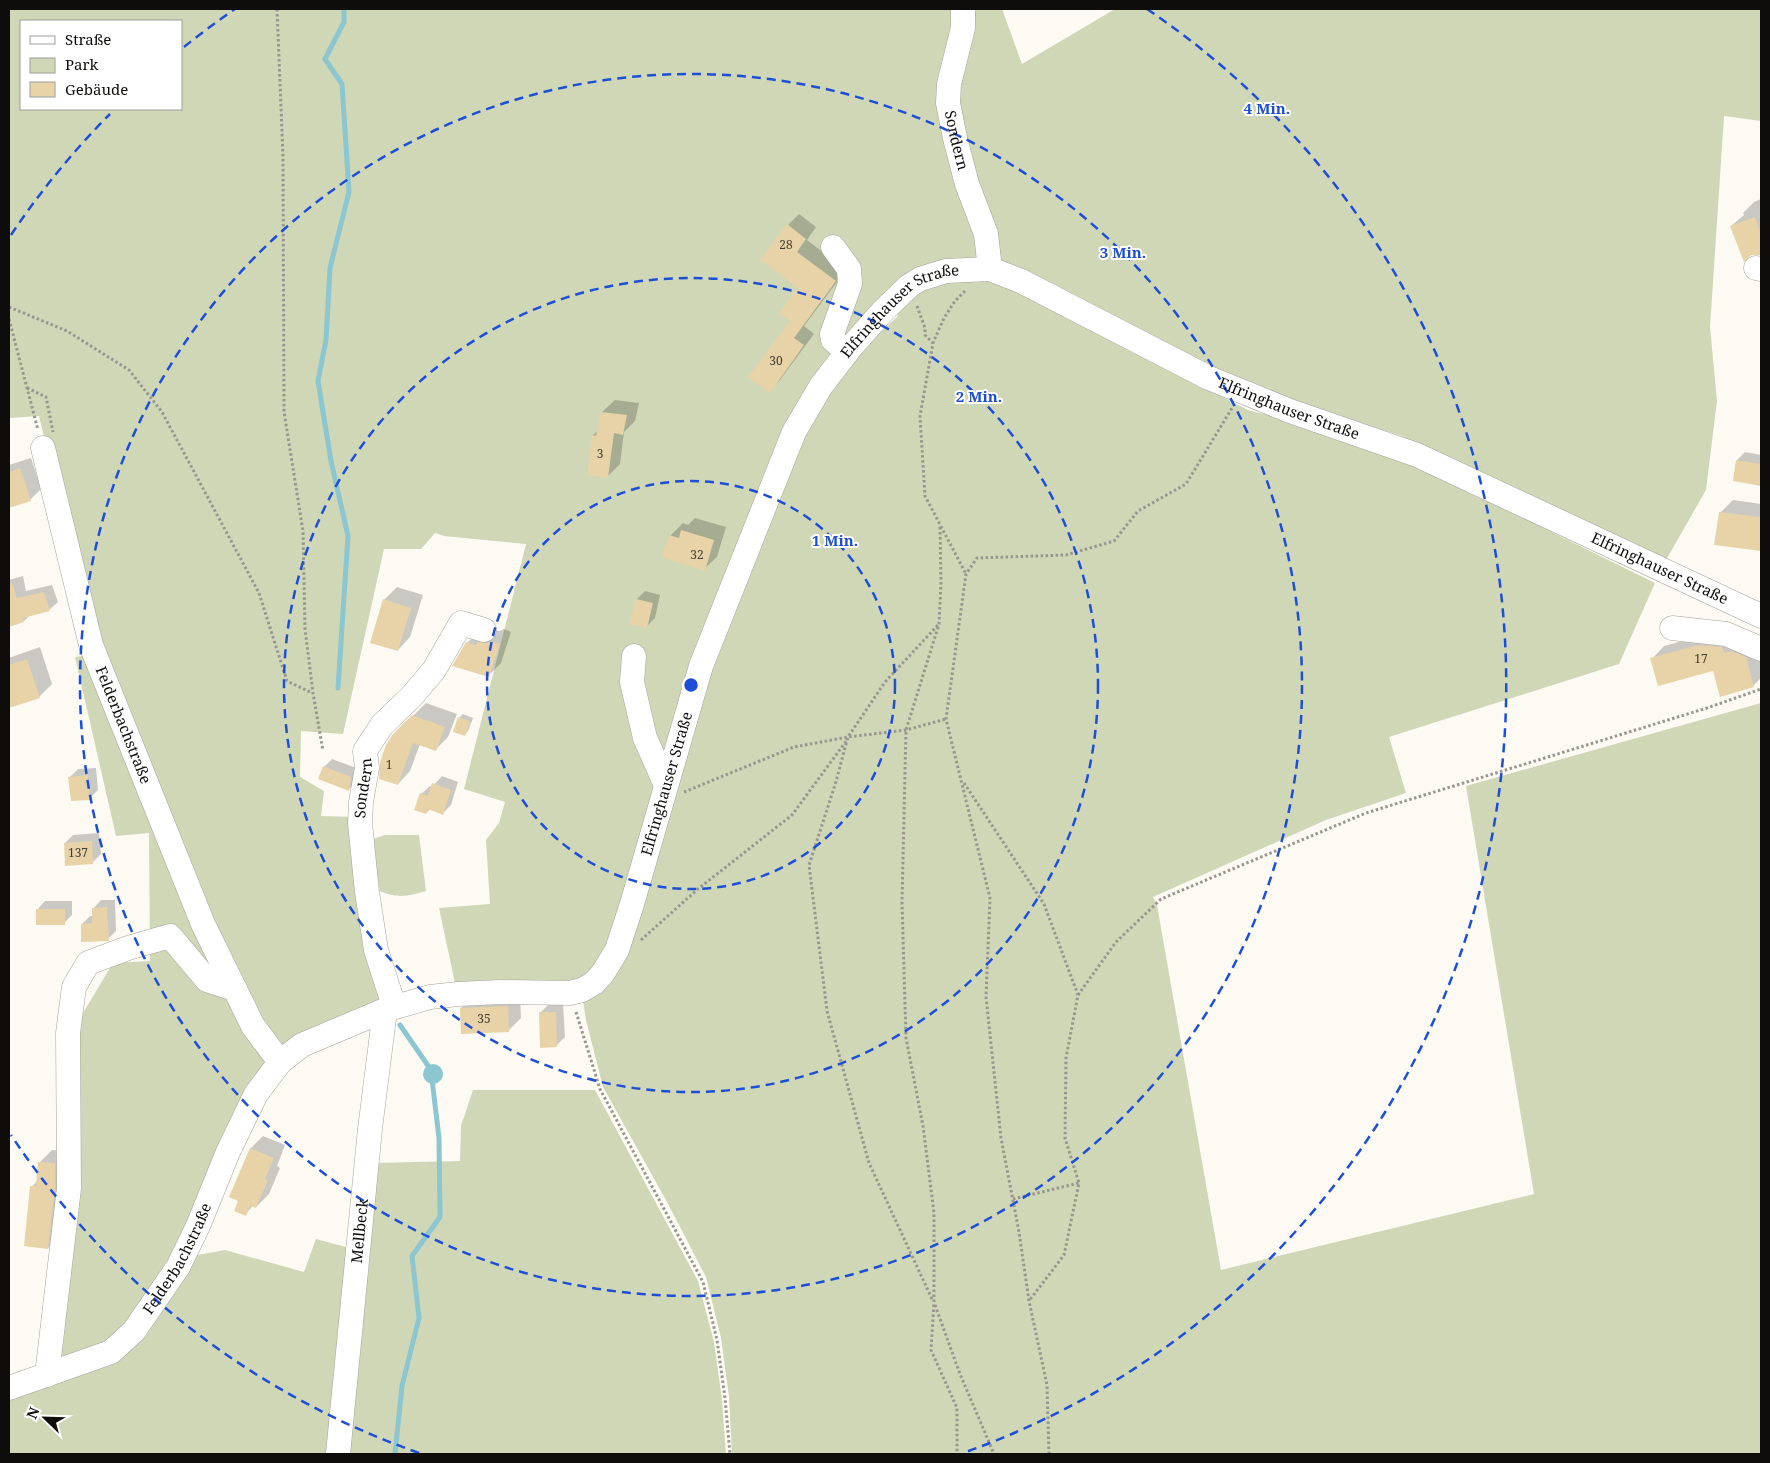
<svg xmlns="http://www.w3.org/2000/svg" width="1770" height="1463" viewBox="0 0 1770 1463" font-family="'Noto Serif',serif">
  <rect width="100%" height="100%" fill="#fdfaf3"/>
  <g fill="#cfd7b7" fill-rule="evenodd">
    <path d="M9,9H675L681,10V9H1002L1022,64L1115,9H1761V121L1724,116L1710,327L1717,401L1706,490L1666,560L1597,526L1399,435L1285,401L990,277L1248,410L1279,418L1421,468L1655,583L1619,664L1389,737L1406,793L1326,820L1153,897L1157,905L1221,1270L1534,1194L1466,786L1761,703V1454H732L729,1397L721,1338L706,1277L667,1202L603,1087L586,1020L583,1000L595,990L707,668L801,433L863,348L898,316L889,298L813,379L649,822L598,970L563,987L455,983L439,908L490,904L486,840L499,823L505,802L464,789L526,544L444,536L435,533L421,549H384L343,734L301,731L300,777L324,791L321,816L355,817L384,1004L277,1053L257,1026L95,642L39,416L9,418ZM21,21H181V109H21Z"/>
    <path d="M88,655L273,1060L185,1240L113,1341L56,1363L77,1023L113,963L150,961L149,833L116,836L75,657Z"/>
    <path d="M385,835H419L426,891C408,896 398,899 380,891L374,859L373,839Z"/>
    <path d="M473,1090H595L698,1281L714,1342L722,1400L726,1454H343L371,1163L460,1161L461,1126Z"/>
    <path d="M316,1239L353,1249L333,1454H9V1395L103,1364L192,1256L225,1250L304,1272Z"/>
  </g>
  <circle fill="#8bc6d1" cx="433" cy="1074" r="10"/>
  <g fill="#0003">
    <path d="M1761,199V254H1751L1731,226L1744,215L1743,213L1754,202Z"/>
    <path d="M799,214L816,227L807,240L846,270L804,326L814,334L780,380L770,391L791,321L800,288L788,225Z"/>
    <path d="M615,400L639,403L635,421L624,432L620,464L607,477L589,474L593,435L599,430L602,412Z"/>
    <path d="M1745,452L1761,455V479L1756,483L1734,480L1737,460Z"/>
    <path d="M31,458L41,489L30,500L9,507V465Z"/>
    <path d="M1733,500L1761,504V550L1716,544L1720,513Z"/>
    <path d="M695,518L726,527L717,557L704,569L670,536L683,523L688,525Z"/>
    <path d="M23,576L26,591L52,585L58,602L49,610L30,615L24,621L9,625V580Z"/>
    <path d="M397,587L423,595L410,637L398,650L384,600Z"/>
    <path d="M645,591L660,595L655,618L647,626L637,599Z"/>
    <path d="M504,629L511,632L501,663L488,676L467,643L480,630L500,631Z"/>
    <path d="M1713,633L1761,657V678L1753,686L1714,669L1652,659L1664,646Z"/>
    <path d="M40,647L52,684L40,696L9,707V658Z"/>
    <path d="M426,703L457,714L448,737L435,750L420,744L410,771L398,784L394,735Z"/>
    <path d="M463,714L473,718L468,731L465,734L459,718Z"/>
    <path d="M332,759L359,769L357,781L349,789L324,767Z"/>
    <path d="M96,768L98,790L90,798L70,777L78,769Z"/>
    <path d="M442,776L458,782L451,805L443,813L430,809L426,813L421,794L430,786L432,787Z"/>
    <path d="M99,833L101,854L93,862L65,843L73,835Z"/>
    <path d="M101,900H115L116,931L108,939L82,924L90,916H93V909Z"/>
    <path d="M45,901H72V915L64,923L37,910Z"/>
    <path d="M520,994L521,1018L508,1031L461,1008L473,996Z"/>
    <path d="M563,1004L565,1037L557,1045L540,1013L548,1005Z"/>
    <path d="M263,1136L285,1145L277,1166L280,1168L269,1194L256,1207L253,1206L245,1214L240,1200L251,1148Z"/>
    <path d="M52,1150L67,1151L60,1235L48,1248L32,1187L37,1181L39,1163Z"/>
  </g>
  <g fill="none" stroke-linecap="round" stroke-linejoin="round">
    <g stroke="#8bc6d1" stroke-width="5">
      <path d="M338,688L348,536L331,461L318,381L326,340L330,268L349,192L342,84L325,59L344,22V9"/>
      <path d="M400,1025L431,1070"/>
      <path d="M395,1454L402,1386L419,1318L412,1256L440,1217L439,1138L432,1079"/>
    </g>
  </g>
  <g fill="#e7d3a7">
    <path d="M1755,217L1761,234V255H1751L1744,262L1730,226Z"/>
    <path d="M787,224L806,239L797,252L836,281L794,338L804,345L770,393L748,377L790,321L779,313L798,288L760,260Z"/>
    <path d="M601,412L627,415L623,435L614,433L608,478L587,475L592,435L596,436Z"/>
    <path d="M1736,460L1761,464V486L1733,481Z"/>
    <path d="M20,468L31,501L9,508V472Z"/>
    <path d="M1719,512L1761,517V551L1714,545Z"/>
    <path d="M681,530L714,540L705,571L662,557L669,535L679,538Z"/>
    <path d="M9,583H12L17,598L44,592L50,611L23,618L24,622L9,627Z"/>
    <path d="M383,599L411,608L398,651L370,643Z"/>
    <path d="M636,599L653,603L647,628L630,624Z"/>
    <path d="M491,641L500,644L489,677L452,666L466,642L476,645L477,642L487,643Z"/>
    <path d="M1699,645L1722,647L1725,653L1731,651L1746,657L1754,687L1720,697L1713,671L1658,686L1650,658Z"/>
    <path d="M27,659L40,698L9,708V665Z"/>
    <path d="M412,715L445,727L436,751L413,743L398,785L379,779L380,762L386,745L393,734Z"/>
    <path d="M458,717L470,721L465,736L453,732Z"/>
    <path d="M323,766L351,777L349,791L318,779Z"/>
    <path d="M88,775L90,800L71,801L68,777Z"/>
    <path d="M432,783L451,790L443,815L428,809L426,814L414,810L420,793L428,796Z"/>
    <path d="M92,841L93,864L65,866L64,843Z"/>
    <path d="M107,907L109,941L81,942V924L92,923V908Z"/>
    <rect x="36" y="909" width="29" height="16"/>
    <path d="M508,1006L509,1032L461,1034L460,1008Z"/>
    <path d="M539,1012H556L557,1047L540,1048Z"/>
    <path d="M250,1148L274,1158L265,1179L268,1180L256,1208L250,1206L246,1216L234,1211L238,1201L229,1197Z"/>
    <path d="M38,1162L55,1163V1187L48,1249L24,1246L30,1186H36Z"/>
  </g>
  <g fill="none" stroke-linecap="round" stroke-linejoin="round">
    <g stroke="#a6a39d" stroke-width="25">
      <g id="minor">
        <path id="s1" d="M963,9V28L949,84L948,103L955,138L967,184L986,234L990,269"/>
        <path d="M833,247L849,269L850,284L832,334L833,340L847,352"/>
        <path d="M1756,268L1761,269"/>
        <path id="s2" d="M43,448L91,645L203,924L253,1026L280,1062"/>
        <path d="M1672,628L1726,634L1761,649"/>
        <path d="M634,656L632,682L645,738L666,785"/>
        <path id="s3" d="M394,1006L376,950L367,892L360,823L361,802L367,768L365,751L382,725L412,696L434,670L461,623L484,630"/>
        <path d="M47,1375L69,1188L68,1033L74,987L88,963L128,948L170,936L207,980L235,989"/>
        <path id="s4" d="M9,1388L111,1352L134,1331L178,1267L198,1226L228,1152L256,1094L280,1062L302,1045L385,1010L430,997L458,994L500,992L570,993L582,990L594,983L603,973L617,950L632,904L701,666L794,432L821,386L851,347L883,311L909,286L920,279L946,271L990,269L1021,281L1209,378L1290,411L1417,455L1761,616"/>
        <path id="s5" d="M338,1454L370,1129L385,1010"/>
      </g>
    </g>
    <g stroke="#999691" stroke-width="3" stroke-dasharray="2.5 2.5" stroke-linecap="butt">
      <path d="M277,9L283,156L284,412L303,531L305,629L313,693L323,751"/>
      <path d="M965,291L955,301L944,318L933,343L920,416L925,496L966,574"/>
      <path d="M917,306L925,328V335L933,343"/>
      <path d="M9,307L67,331L129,370L162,412L259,593L287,681L312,693"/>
      <path d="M9,319L38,430"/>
      <path d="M27,388L46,397L53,432"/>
      <path d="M940,527L941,583L939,624L906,730L902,902L906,1038L923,1126L934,1213V1302L931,1350L957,1408V1454"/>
      <path d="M964,783L1044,904L1078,995L1066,1058L1065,1138L1079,1183L1064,1255L1029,1301"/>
      <path d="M684,792L794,747L848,737L906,730L946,719"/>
      <path d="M641,940L698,889L792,815L847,740"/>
      <path d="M1078,995L1116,942L1161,899L1366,813L1707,708L1761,689"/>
      <path d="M576,1012L600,1089L703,1282L717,1340L725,1398L730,1454"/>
      <path d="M1013,1199L1079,1183"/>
      <path d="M932,1299L869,1163L827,1011L809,865L835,785L848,737L885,682L938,625"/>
      <path d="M935,1305L960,1374L994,1454"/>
      <path d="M1049,1454L1047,1385L1029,1301L1019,1232L1001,1138L986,997L990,898L946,719L966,574L977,558L1066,555L1114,541L1138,511L1186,484L1232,408"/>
    </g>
    <use href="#minor" stroke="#fff" stroke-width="24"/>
  </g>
  <g fill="none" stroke="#1d4ed8" stroke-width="2.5" stroke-dasharray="9 6">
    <circle cx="691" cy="685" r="204"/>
    <circle cx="691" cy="685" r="407"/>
    <circle cx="691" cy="685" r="611"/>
    <path d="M419 1453A815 815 0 0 1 11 1135M11 235A815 815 0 0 1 110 114M184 47A815 815 0 0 1 235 9M1147 9A815 815 0 0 1 963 1453"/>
  </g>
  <g text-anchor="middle" stroke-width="4" stroke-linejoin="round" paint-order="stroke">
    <g font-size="12" fill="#443e32">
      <text x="786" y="249">28</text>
      <text x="776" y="365">30</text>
      <text x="600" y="458">3</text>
      <text x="697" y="559">32</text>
      <text x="1701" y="663">17</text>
      <text x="389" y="769">1</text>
      <text x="78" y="857">137</text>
      <text x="484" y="1023">35</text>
    </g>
    <g font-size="15" fill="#0e0d0b" stroke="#fff">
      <text dy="5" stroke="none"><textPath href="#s1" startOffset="134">Sondern</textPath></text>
      <text dy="5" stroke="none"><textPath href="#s4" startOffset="1532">Elfringhauser Straße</textPath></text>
      <text dy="5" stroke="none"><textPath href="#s4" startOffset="1968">Elfringhauser Straße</textPath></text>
      <text dy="5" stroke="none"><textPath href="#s4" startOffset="2372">Elfringhauser Straße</textPath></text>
      <text dy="5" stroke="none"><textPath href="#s2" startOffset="289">Felderbachstraße</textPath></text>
      <text dy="5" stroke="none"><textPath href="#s4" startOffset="992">Elfringhauser Straße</textPath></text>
      <text dy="5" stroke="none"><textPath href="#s3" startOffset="222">Sondern</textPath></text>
      <text dy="5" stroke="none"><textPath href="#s5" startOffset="224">Mellbeck</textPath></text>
      <text dy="5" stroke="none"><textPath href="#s4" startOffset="224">Felderbachstraße</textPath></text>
    </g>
  </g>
  <circle cx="691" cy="685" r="8" fill="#1d4ed8" stroke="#fff" stroke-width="2.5"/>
  <g font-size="15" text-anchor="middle" font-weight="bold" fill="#1d4ed8" stroke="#fff" stroke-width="4" stroke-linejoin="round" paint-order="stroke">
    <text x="1267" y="114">4 Min.</text>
    <text x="1123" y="258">3 Min.</text>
    <text x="979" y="402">2 Min.</text>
    <text x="835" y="546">1 Min.</text>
  </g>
  <rect width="1770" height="1463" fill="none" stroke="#0e0d0b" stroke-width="20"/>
  <rect x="20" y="20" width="162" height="90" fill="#ffffff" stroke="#9f9e9d"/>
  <rect x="30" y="36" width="25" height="8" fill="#ffffff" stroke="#9f9e9d"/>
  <text x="65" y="45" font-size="15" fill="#0e0d0b">Straße</text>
  <rect x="30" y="58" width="25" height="15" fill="#cfd7b7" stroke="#9f9e9d"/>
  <text x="65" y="70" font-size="15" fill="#0e0d0b">Park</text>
  <rect x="30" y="82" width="25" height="15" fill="#e7d3a7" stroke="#9f9e9d"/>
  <text x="65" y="95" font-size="15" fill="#0e0d0b">Gebäude</text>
  <g transform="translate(45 1418) rotate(293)" stroke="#ffffff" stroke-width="4" paint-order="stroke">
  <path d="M0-4L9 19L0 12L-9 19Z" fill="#0e0d0b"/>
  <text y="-8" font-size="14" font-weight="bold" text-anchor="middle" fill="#0e0d0b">N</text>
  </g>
</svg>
